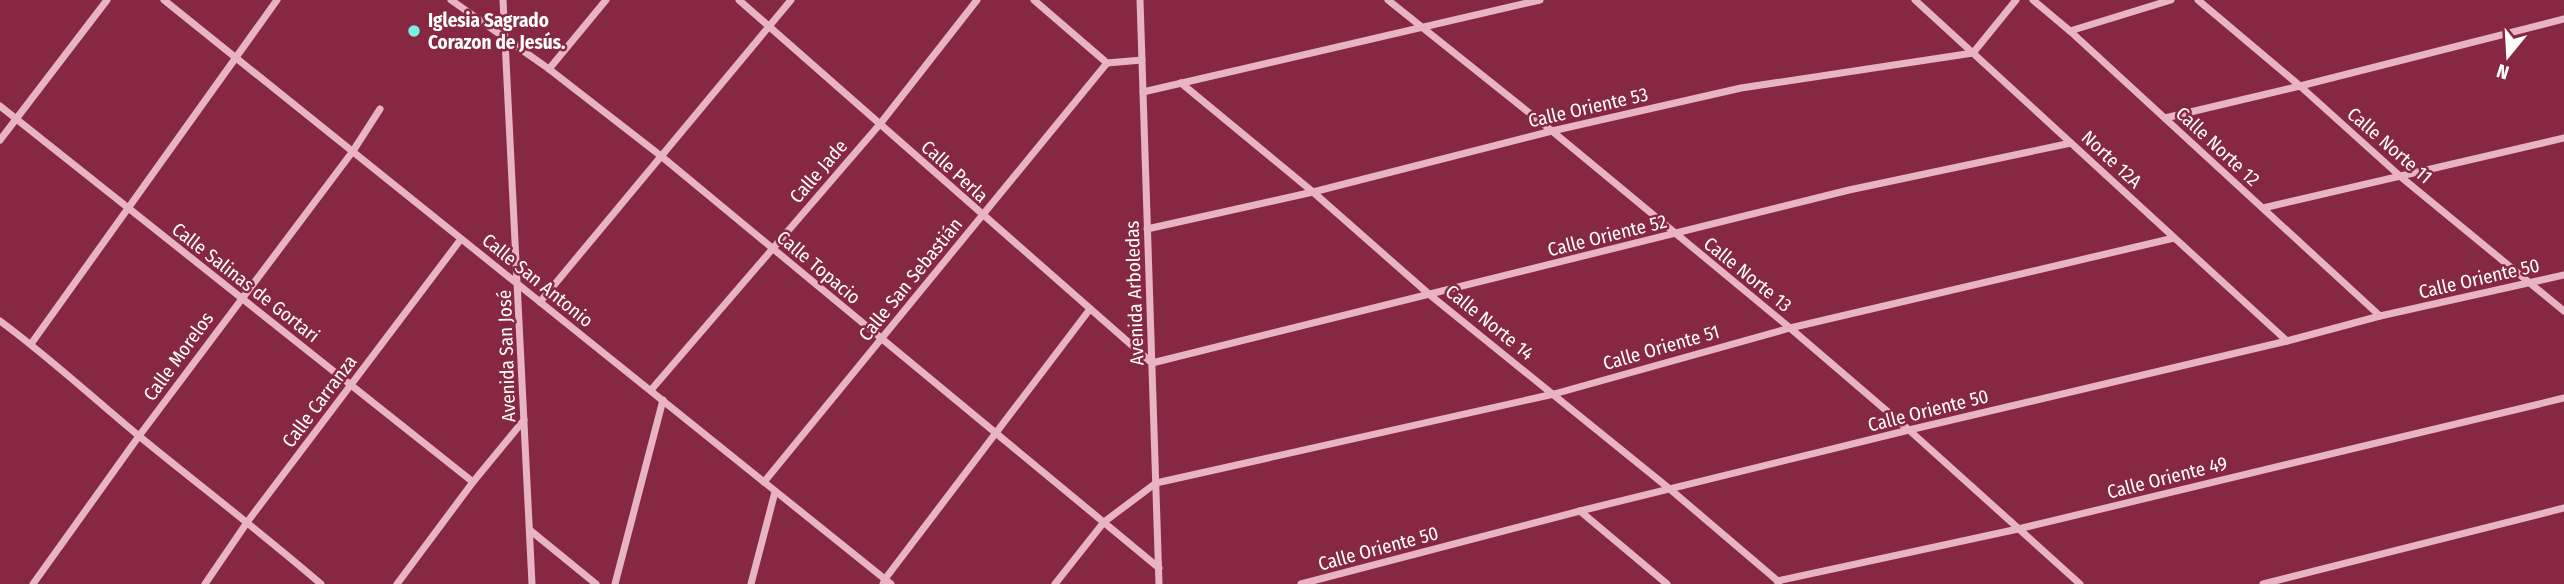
<svg xmlns="http://www.w3.org/2000/svg" width="2564" height="584" viewBox="0 0 2564 584" font-family="'Fira Sans Condensed',sans-serif">
  <rect width="100%" height="100%" fill="#872842"/>
  <g fill="none" stroke-linecap="round" stroke-linejoin="round">
    <g stroke="#e8b3c3" stroke-width="7">
      <path d="M164,0L891,584"/>
      <path d="M451,0L549,69L661,156L1159,568"/>
      <path d="M503,0L532,584"/>
      <path d="M739,0L1152,363L1849,190L2071,143"/>
      <path d="M1034,0L1107,63"/>
      <path d="M1140,0L1159,584"/>
      <path d="M1388,0L1552,131L1790,328L1909,430L2080,584"/>
      <path d="M1915,0L2287,341"/>
      <path d="M2033,0L2070,31L2380,316"/>
      <path d="M2198,0L2300,86L2401,177L2564,311"/>
      <path d="M2070,31L2171,0"/>
      <path d="M1107,63L1142,60"/>
      <path d="M549,69L606,0"/>
      <path d="M1181,83L1313,192L1430,295L1671,490L1779,582"/>
      <path d="M1143,92L1540,0"/>
      <path d="M0,106L473,482"/>
      <path d="M2165,118L2300,86L2564,19"/>
      <path d="M0,140L107,0"/>
      <path d="M2263,208L2564,138"/>
      <path d="M1147,229L1313,192L1552,131L1741,88L1973,53L2016,0"/>
      <path d="M540,302L791,0"/>
      <path d="M0,321C49,357 93,398 139,436C200,486 262,533 321,584"/>
      <path d="M31,344L277,0"/>
      <path d="M651,390L880,124L977,0"/>
      <path d="M764,482L1107,63"/>
      <path d="M1580,511L1667,584"/>
      <path d="M531,531L596,584"/>
      <path d="M1777,581L2018,529L2564,398"/>
      <path d="M33,584L139,436L353,151L380,109"/>
      <path d="M205,584L248,521L461,239"/>
      <path d="M397,584L473,482L524,420"/>
      <path d="M615,584L663,400"/>
      <path d="M751,584L775,492"/>
      <path d="M883,584L885,579L1090,309"/>
      <path d="M1055,584L1104,522L1156,483L1554,394L1790,328L2174,238"/>
      <path d="M1301,584L1580,511L1909,430L2287,341L2380,316L2564,275"/>
      <path d="M2263,584L2564,508"/>
    </g>
  </g>
  <circle fill="#79f0e1" stroke="#872842" stroke-width="2.5" cx="414" cy="31" r="7"/>
  <g text-anchor="middle" stroke-width="5" stroke-linejoin="round" paint-order="stroke">
    <g font-size="19" font-weight="bold" fill="#fff" stroke="#872842" text-anchor="start">
      <text x="428" y="27">Iglesia Sagrado<tspan x="428" dy="22">Corazon de Jesús.</tspan></text>
    </g>
    <g font-size="19" fill="#fff" stroke="#872842">
      <text transform="translate(1588 107) rotate(-13)" y="7">Calle Oriente 53</text>
      <text transform="translate(2390 145) rotate(41)" y="7">Calle Norte 11</text>
      <text transform="translate(2218 146) rotate(43)" y="7">Calle Norte 12</text>
      <text transform="translate(2112 159) rotate(43)" y="7">Norte 12A</text>
      <text transform="translate(818 171) rotate(-49)" y="7">Calle Jade</text>
      <text transform="translate(955 171) rotate(42)" y="7">Calle Perla</text>
      <text transform="translate(1607 235) rotate(-14)" y="7">Calle Oriente 52</text>
      <text transform="translate(819 267) rotate(40)" y="7">Calle Topacio</text>
      <text transform="translate(1748 274) rotate(39)" y="7">Calle Norte 13</text>
      <text transform="translate(2479 278) rotate(-13)" y="7">Calle Oriente 50</text>
      <text transform="translate(910 279) rotate(-51)" y="7">Calle San Sebastián</text>
      <text transform="translate(538 280) rotate(39)" y="7">Calle San Antonio</text>
      <text transform="translate(246 282) rotate(38)" y="7">Calle Salinas de Gortari</text>
      <text transform="translate(1134 293) rotate(-92)" y="7">Avenida Arboledas</text>
      <text transform="translate(1490 322) rotate(39)" y="7">Calle Norte 14</text>
      <text transform="translate(1661 347) rotate(-16)" y="7">Calle Oriente 51</text>
      <text transform="translate(178 356) rotate(-54)" y="7">Calle Morelos</text>
      <text transform="translate(506 356) rotate(-92)" y="7">Avenida San José</text>
      <text transform="translate(319 401) rotate(-53)" y="7">Calle Carranza</text>
      <text transform="translate(1928 410) rotate(-14)" y="7">Calle Oriente 50</text>
      <text transform="translate(2167 477) rotate(-14)" y="7">Calle Oriente 49</text>
      <text transform="translate(1378 548) rotate(-15)" y="7">Calle Oriente 50</text>
    </g>
  </g>
  <g transform="translate(2508 56) rotate(198)" stroke="#872842" stroke-width="5" paint-order="stroke">
  <path d="M0-5L12 26L0 18L-12 26Z" fill="#ffffff"/>
  <text y="-10" font-size="19" font-weight="bold" text-anchor="middle" fill="#ffffff">N</text>
  </g>
</svg>
